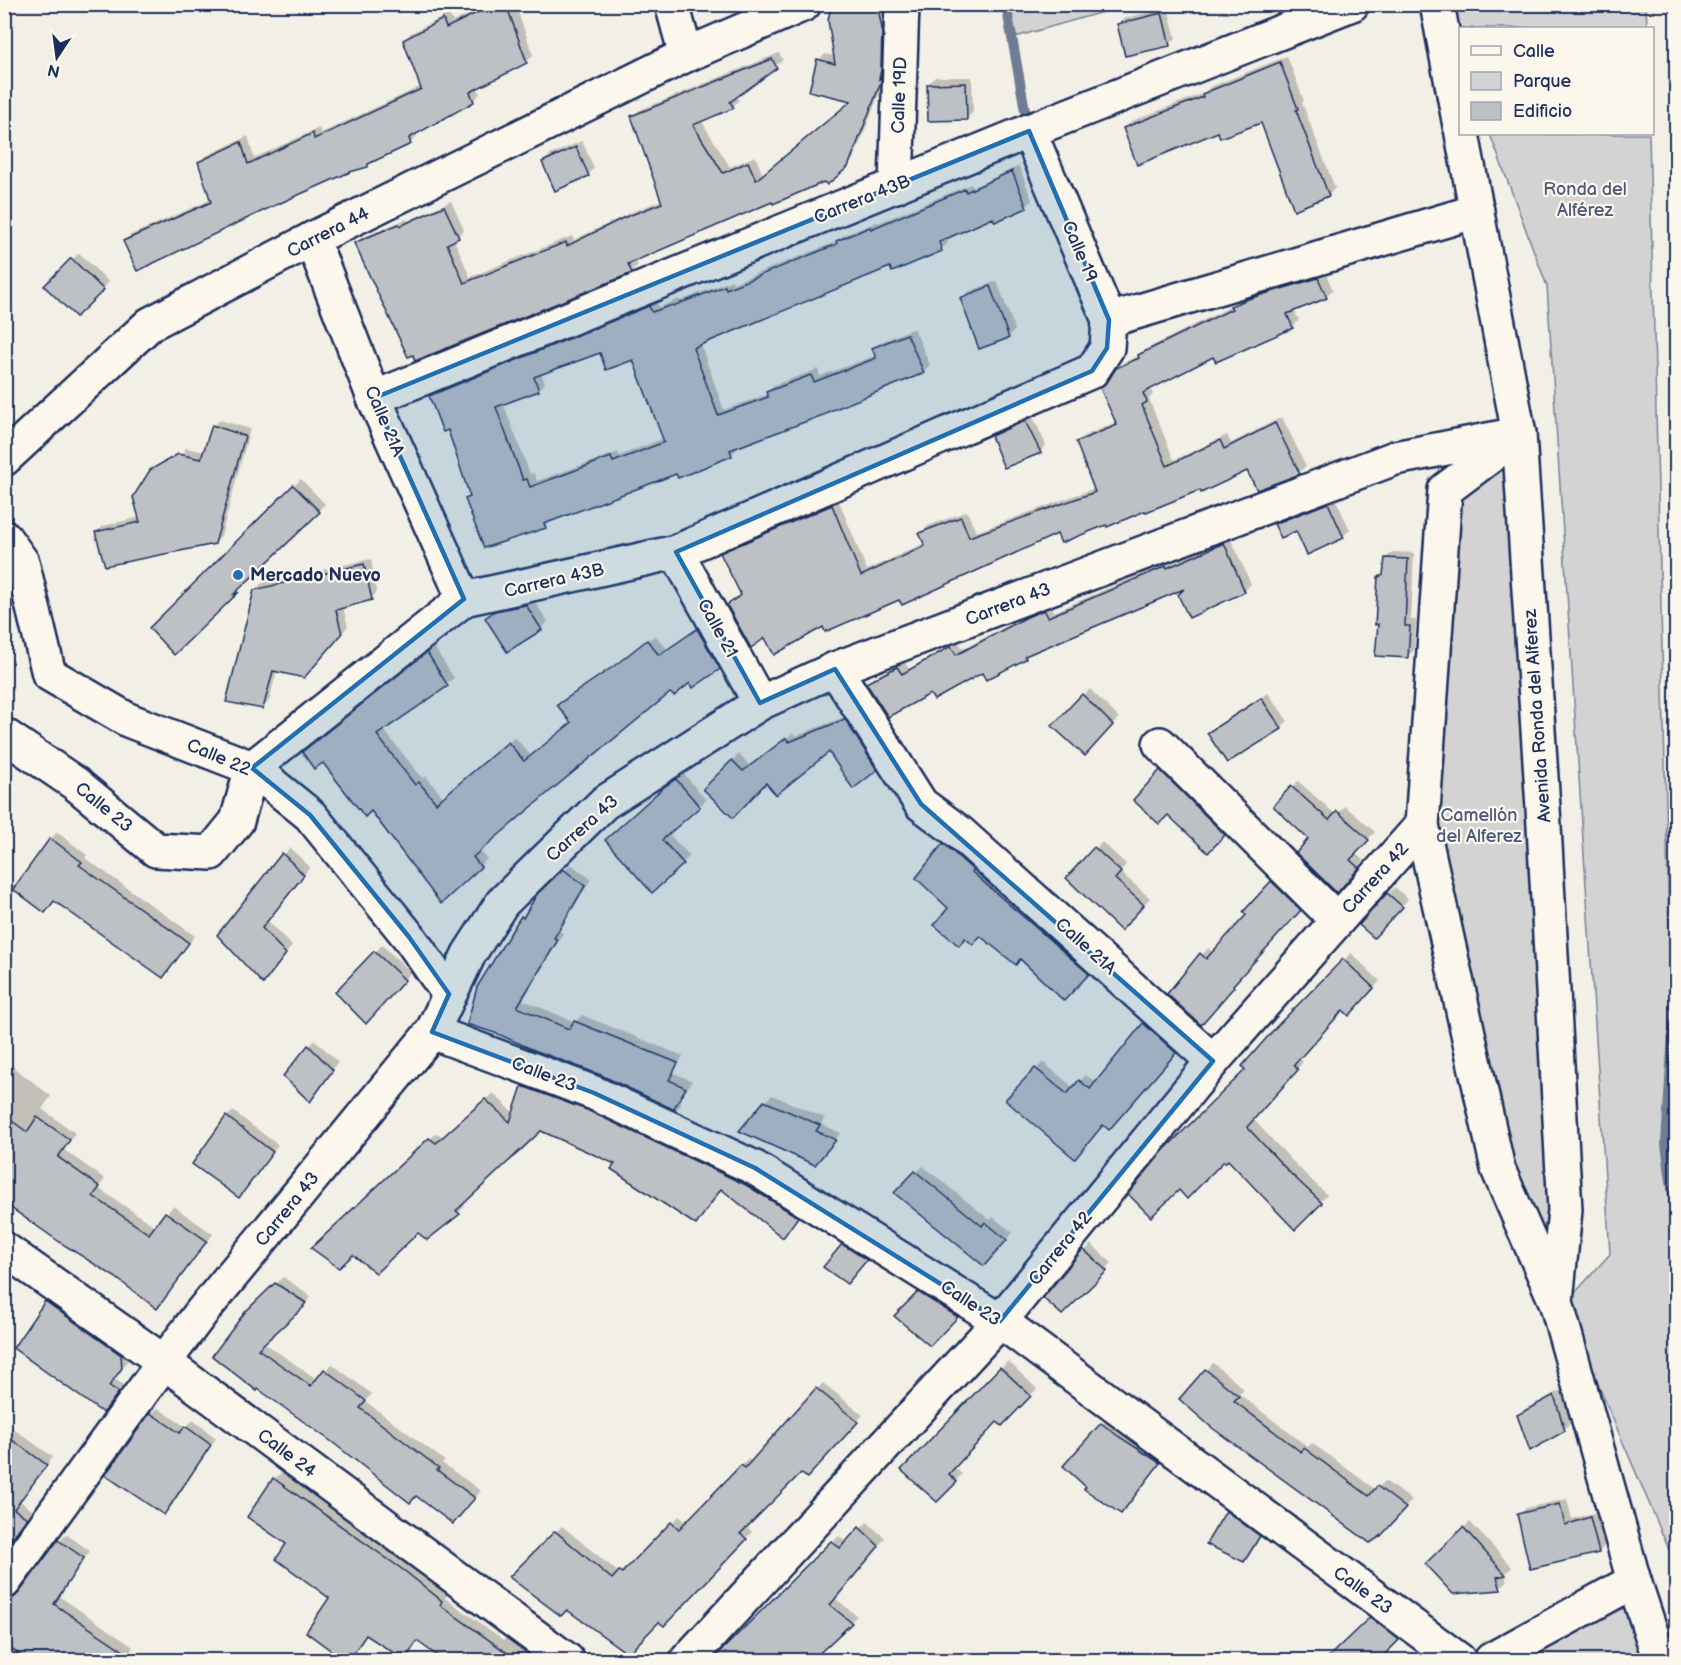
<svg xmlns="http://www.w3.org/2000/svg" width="1681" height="1665" viewBox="0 0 1681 1665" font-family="'Balsamiq Sans',sans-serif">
  <rect width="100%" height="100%" fill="#f2efe6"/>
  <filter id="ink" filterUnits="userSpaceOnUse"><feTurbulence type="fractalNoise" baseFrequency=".0167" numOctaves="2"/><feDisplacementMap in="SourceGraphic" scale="12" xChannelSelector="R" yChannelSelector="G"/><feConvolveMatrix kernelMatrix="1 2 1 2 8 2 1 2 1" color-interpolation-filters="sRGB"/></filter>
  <g filter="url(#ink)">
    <g fill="#d2d3d2" stroke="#768198" stroke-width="1.5">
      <path d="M1006,4H1127V5L1012,38Z"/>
      <path d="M1443,5H1646L1647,28H1460V53Z"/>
      <path d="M1490,134H1649L1676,1201V1566L1564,1305L1610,1254L1547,286Z"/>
      <path d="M1519,434L1556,1302L1498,1169L1422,825L1445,490Z"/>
      <path d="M1633,1582L1656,1660H1454Z"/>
    </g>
    <g fill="#0003" fill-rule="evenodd">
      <path d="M490,4H515L533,55L526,62L477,88L480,94L473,101L415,132L417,136L410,143L374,159L368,166L124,241L131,235L212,199L200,162L206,156L248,136L254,158L319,128L321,133L422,86L404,40L411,33L449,14L453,22Z"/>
      <path d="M836,4H885L888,20L887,74L854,158L847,165L824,180L635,259L638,265L631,271L416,359L356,243L363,237L406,219L407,221L451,201L464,230L454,239L470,277L572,236L574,240L632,212L662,200L633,116L640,110L779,53L783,60L736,96L739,100L733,107L701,120L730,167L755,156L763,175L853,100L819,60L825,54L835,56L833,8Z"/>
      <path d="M1168,8L1176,38L1169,45L1118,24L1125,18Z"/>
      <path d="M1287,56L1304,101L1302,103L1335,188L1329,195L1261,121L1219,130L1125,128L1132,121L1204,93L1210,87Z"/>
      <path d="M935,77H972L973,112L966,119L929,84Z"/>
      <path d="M582,141L594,168L588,175L543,162L550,155Z"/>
      <path d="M1019,166L1032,200L1026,207L994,216L946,238L948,243L941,250L891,265L700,343L724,410L768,394V392L774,385L818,369L820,376L877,355L874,348L881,342L914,328L930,365L923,372L828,410L825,413L738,446V448L732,454L679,476L677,472L551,520L545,527L467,499L471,496L449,428L431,396L437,390L656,301L659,307L679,299L680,301L732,280L733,283L838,241L844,235L877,222L878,223L971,184L973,187ZM601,352L633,358L664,438L619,456L618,452L537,481L534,473L530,474L503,403L539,390L545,383L541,373Z"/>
      <path d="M79,253L109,282L76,315L46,286Z"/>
      <path d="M1325,272L1333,290L1326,296L1294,310L1299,320L1292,327L1214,355L1150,388L1153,394L1149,399L1174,460L1227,435L1231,443L1282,417L1306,466L1299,472L1248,469L1106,523L1057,532L900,598L824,625L742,594L722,554L728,547L838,499L867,570L925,543L921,533L928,526L967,511L976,532L1095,488L1077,443L1084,436L1117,422L1110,380L1124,362L1141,355L1146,349L1232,306L1239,300L1259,291Z"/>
      <path d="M997,281L1015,330L1008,337L980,347L962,298L968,292Z"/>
      <path d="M1032,415L1046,445L1040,452L992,436L999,429Z"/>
      <path d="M220,420L250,429L221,536L214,543L97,533L103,526L140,517L153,470L186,451L184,449L186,448L205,452L213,426Z"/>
      <path d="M301,479L325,504L174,653L151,628Z"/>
      <path d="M1335,498L1350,530L1343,536L1276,524L1282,518Z"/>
      <path d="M1230,537L1251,584L1245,590L1189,616L1190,585L1032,652L1025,658L982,671L931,692L868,683L875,677L904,661L909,669L958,641L963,649L1035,611L1051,604L1054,612L1172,560L1173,563Z"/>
      <path d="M1393,552L1414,553L1411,620H1416L1414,650L1407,657L1380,578L1385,572L1386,558Z"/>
      <path d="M371,559L377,592L371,599L343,607L348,626L310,670L277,671L269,701L263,708L255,590L262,583Z"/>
      <path d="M533,599L548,622L541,628L508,650L487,618L503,605Z"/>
      <path d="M704,623L726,662L719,668L670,691L479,850L487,859L441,902L372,809L310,746L434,647L454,678L383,729L423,779L426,776L443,797L515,737L531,756L573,722L559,705L565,699L622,660L655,635L667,649Z"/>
      <path d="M1090,689L1119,718L1085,754L1054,726Z"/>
      <path d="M1268,693L1288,721L1281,727L1228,761L1209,733L1216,727Z"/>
      <path d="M852,714L883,762L876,769L829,750L767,781L705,789L739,754L750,766L793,733L796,736Z"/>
      <path d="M1167,765L1230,827L1208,851L1161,771Z"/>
      <path d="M684,774L706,800L668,833L690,856L652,891L613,834Z"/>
      <path d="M1298,781L1336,815L1345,806L1375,832L1355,853L1364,861L1343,885L1310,839L1275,806Z"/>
      <path d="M57,832L87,855L85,858L195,936L169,969L55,899L45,911L51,839Z"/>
      <path d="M951,838L1094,967L1064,999L1021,957L944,844Z"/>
      <path d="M1102,842L1126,864L1120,872L1150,898L1127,922L1068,878Z"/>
      <path d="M290,848L310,867L268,921L292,946L263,982L219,935Z"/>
      <path d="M571,864L591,879L560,931L563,933L523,1000L575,1022L582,1015L683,1056L674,1073L692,1081L679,1101L682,1104L677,1109L601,1074L499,1033L522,917L539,895Z"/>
      <path d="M1278,875L1306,903L1238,978L1240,979L1207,1016L1169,994L1208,948L1214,953L1248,915L1245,912Z"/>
      <path d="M1395,887L1408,899L1374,936L1361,925Z"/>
      <path d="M382,945L411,972L372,1016L338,992Z"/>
      <path d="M1351,953L1380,981L1356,1008L1343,1009L1299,1058L1303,1062L1253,1119L1297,1166L1327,1195L1295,1227L1228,1158L1247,1070L1278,1027Z"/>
      <path d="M1151,1018L1182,1046L1115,1121L1104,1123L1007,1100L1043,1062L1074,1088L1086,1075L1097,1083Z"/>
      <path d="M315,1040L338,1062L310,1100L309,1046Z"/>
      <path d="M4,1060L51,1096L42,1109L75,1133L64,1150L105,1179L98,1188L156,1227L173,1206L213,1234L157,1307L116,1276L4,1202Z"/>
      <path d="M530,1080L594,1104L804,1210L783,1236L722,1188L696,1223L617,1163L541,1129L462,1203L465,1206L459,1212L427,1239L418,1231L353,1253L319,1242L437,1133L444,1137L493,1093L515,1114L524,1087Z"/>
      <path d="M772,1095L825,1118L821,1124L841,1133L821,1156L765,1102Z"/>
      <path d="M233,1111L278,1145L245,1189L227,1117Z"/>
      <path d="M923,1166L990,1220L993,1217L1013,1233L990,1257L897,1193Z"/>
      <path d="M849,1239L872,1253L853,1275L843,1245Z"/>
      <path d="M1091,1244L1112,1263L1062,1313L1046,1297Z"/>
      <path d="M283,1277L311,1296L303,1306L263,1342L318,1380L332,1364L372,1394L365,1401L445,1461L442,1463L481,1491L459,1515L416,1494L333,1441L259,1387L246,1313Z"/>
      <path d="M926,1286L963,1310L930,1344L897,1316Z"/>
      <path d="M53,1295L127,1348L128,1360L114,1379L124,1385L103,1411L46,1302Z"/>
      <path d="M1008,1361L1037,1389L1002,1424L997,1420L954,1467L962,1474L937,1500L903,1470Z"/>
      <path d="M1213,1363L1244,1389L1239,1394L1308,1447L1312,1443L1376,1490L1385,1481L1412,1500L1388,1528L1181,1399Z"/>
      <path d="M823,1383L863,1415L813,1469L800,1471L745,1526L752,1532L670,1617L659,1620L567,1609L512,1577L562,1526L619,1573L627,1566L629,1568L679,1516L687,1523L748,1459L752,1462Z"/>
      <path d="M1561,1390L1571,1423L1564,1429L1519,1415L1525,1409Z"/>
      <path d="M158,1408L186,1427L193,1420L216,1438L171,1507L164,1513L151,1414Z"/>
      <path d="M1109,1417L1165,1456L1128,1505L1065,1466Z"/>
      <path d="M8,1425L53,1457L20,1501L33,1511L4,1550V1429Z"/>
      <path d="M281,1473L413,1566L448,1594L445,1598L504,1640L507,1637L539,1660H446L418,1640L405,1658L367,1634L354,1655L346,1660L308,1632L331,1597L288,1544L274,1479Z"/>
      <path d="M1567,1499L1572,1519L1597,1512L1605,1545L1599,1552L1519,1515L1526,1508Z"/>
      <path d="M1233,1505L1265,1529L1250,1555L1243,1562L1227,1512Z"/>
      <path d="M867,1522L885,1538L835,1598L857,1616L810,1660H714L839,1536L847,1543Z"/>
      <path d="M1470,1522L1512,1567L1505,1574L1507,1582L1500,1588L1427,1564Z"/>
      <path d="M66,1534L90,1551L59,1596L133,1647L129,1653L140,1660H32L4,1641V1592L10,1594L20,1593Z"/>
      <path d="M1377,1612L1404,1633L1377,1660H1344L1336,1653Z"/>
    </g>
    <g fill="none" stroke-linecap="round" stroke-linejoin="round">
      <g stroke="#707b93" stroke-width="10">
        <path d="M1006,4L1028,127"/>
        <path d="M1676,985L1666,1144L1676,1218"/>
      </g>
    </g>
    <g fill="#bdc0c4" stroke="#1b2f5e" stroke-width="1.5" fill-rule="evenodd">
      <path d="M495,4H506L527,63L470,92L474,102L409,138L411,144L368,164V167L350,172L267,209L137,271L123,241L211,202L198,162L241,142L248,164L313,133L314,139L421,89L403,40L443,19L446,28Z"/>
      <path d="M848,4H877L882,28L881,70L879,79L881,77V82L848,167L827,185L824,182L773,204L772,202L628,264L632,273L415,361L413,355L408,357L354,243L399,224L400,226L444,206L459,238L447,244L464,283L566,242L567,246L623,218L662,203L631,116L772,59L777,68L730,102L734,108L693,125L723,173L748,162L756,180L851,101L809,91L817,59L835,64L828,20L831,7Z"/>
      <path d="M1162,13L1170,46L1125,56L1117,24Z"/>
      <path d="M1280,62L1298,109L1296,110L1329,196L1294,210L1261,123L1220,138L1218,132L1137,165L1123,128L1203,97L1202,94Z"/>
      <path d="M966,83L967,120L928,121L927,84Z"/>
      <path d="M576,147L589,176L555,191L542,162Z"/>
      <path d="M1012,171L1027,208L995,222L993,218L939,242L942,251L892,272L890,267L693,348L718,415L768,397L766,392L811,375L814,382L876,358L872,348L907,334L924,373L825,413L826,414L730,450L732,456L678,478L676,474L544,524L546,528L484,548L465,499L470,497L448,430L443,432L429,396L649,306L652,312L672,305L673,306L725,286L726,289L837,244L836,241L870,227L871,229L965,189L966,192ZM600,353L606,370L633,360L664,442L613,462L611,457L530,487L527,479L523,480L496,407L539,391L534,377Z"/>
      <path d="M71,258L104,290L76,317L44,286Z"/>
      <path d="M1318,278L1327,298L1287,314L1293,328L1216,362L1213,357L1143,393L1147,402L1142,405L1167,466L1220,440L1224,449L1275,423L1300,474L1257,490L1247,471L1201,493L1200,490L1146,512L1145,511L1107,527L1106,525L1061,543L1057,534L902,605L899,600L825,632L823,627L774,655L765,638L751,648L727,605L741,595L720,553L832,505L861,576L925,546L919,533L961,517L969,537L1095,492L1076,442L1117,425L1100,388L1108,381L1116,368L1139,358L1138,355L1232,309L1230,306L1251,298Z"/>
      <path d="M990,286L1009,338L979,349L960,298Z"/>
      <path d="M1025,421L1041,453L1004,468L991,436Z"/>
      <path d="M212,425L245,436L215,544L105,566L95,532L140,522L133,497L150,470L178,454L201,459Z"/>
      <path d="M293,485L320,512L234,594L238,593L174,655L149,628Z"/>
      <path d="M1328,503L1344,538L1307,555L1296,531L1281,538L1274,524Z"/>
      <path d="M1224,543L1245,592L1189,618L1178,595L1184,589L1025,656L1026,659L986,680L982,673L934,700L930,694L888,717L866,683L897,667L902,674L951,646L956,655L1027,617L1044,610L1048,617L1166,566L1167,568Z"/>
      <path d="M1385,558L1408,559L1405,626H1410L1408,658L1375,656L1378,624L1375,625L1378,577L1383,575Z"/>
      <path d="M364,564L372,600L336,610L342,634L304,678L273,671L263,709L226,702L254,590Z"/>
      <path d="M526,605L542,630L507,652L485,618L495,611Z"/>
      <path d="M697,629L720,669L693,688L690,683L674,696L670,693L549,792L473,857L481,867L441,904L371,811L365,817L323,763L314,769L302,752L427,652L448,686L377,735L415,785L419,782L436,803L508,742L524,761L571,723L557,705L614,666L647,640L659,655Z"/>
      <path d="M1082,694L1113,725L1085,756L1052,726Z"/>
      <path d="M1261,698L1282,729L1227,763L1207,733Z"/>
      <path d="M845,719L877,770L853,789L829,752L776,795L766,783L733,818L703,789L732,760L743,771L786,738L789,742Z"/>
      <path d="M1160,770L1225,835L1208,853L1168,815L1159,824L1133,800Z"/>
      <path d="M676,779L700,807L662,840L684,864L652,893L605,840L664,787Z"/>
      <path d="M1291,786L1329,820L1337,811L1369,840L1350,860L1359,868L1337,893L1296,853L1308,839L1273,806Z"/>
      <path d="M50,838L82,862L79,865L189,943L163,978L54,901L45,913L13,889Z"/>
      <path d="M943,843L973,870L972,872L1089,974L1064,1001L1020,959L1016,965L980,936L973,945L965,938L959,946L934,925L948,908L916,878Z"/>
      <path d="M1094,847L1121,872L1115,879L1144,905L1121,931L1066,878Z"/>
      <path d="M282,853L304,875L262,928L286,954L263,984L217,935Z"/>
      <path d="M563,869L585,886L554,938L558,940L517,1007L569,1029L574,1021L678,1063L669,1080L686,1088L674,1108L677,1111L601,1075L534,1050L498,1034L467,1024L477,987L521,916L523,918L537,894Z"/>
      <path d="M1271,881L1301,910L1233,985L1234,987L1201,1025L1167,994L1200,953L1206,959L1246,915L1243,912Z"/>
      <path d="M1387,893L1403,907L1374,938L1359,925Z"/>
      <path d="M374,951L405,980L366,1024L335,992Z"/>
      <path d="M1343,959L1374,988L1349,1016L1343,1010L1294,1065L1298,1070L1247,1127L1290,1173L1322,1203L1295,1230L1228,1160L1225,1163L1224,1161L1187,1199L1179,1190L1151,1217L1128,1194L1164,1150L1245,1070L1242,1066L1277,1026Z"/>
      <path d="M1143,1023L1176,1053L1109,1130L1103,1125L1075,1159L1005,1100L1035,1068L1067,1094L1079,1080L1090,1089Z"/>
      <path d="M308,1045L333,1070L310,1102L283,1076Z"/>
      <path d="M522,1086L587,1110L746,1185L798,1217L783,1238L721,1189L696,1225L611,1169L615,1164L541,1131L456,1211L460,1214L427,1240L418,1233L376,1273L353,1255L339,1268L311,1248L429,1138L436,1143L485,1099L510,1122Z"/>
      <path d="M764,1101L820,1125L816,1131L836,1140L815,1165L739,1131Z"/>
      <path d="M4,1115L27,1132L37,1117L70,1140L58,1157L100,1187L93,1196L149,1234L165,1212L207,1241L157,1309L115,1277L61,1243L4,1203Z"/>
      <path d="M226,1116L273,1152L239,1198L192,1164Z"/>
      <path d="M915,1171L982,1226L985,1222L1007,1240L984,1266L894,1193Z"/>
      <path d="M842,1244L867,1260L847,1284L823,1267Z"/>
      <path d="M1083,1249L1107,1271L1062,1315L1043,1298Z"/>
      <path d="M275,1283L306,1303L303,1306L304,1307L258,1349L311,1386L324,1369L366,1401L360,1408L439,1468L437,1470L475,1498L453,1524L416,1496L410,1503L332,1442L258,1389L257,1391L212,1356L245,1312Z"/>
      <path d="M918,1292L958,1317L930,1346L894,1316Z"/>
      <path d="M45,1301L121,1355L122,1368L109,1386L119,1392L103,1413L13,1348Z"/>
      <path d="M1000,1367L1031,1396L1002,1426L997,1422L949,1474L957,1482L937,1502L901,1470Z"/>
      <path d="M1205,1369L1239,1396L1234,1401L1301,1452L1304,1448L1369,1496L1377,1486L1406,1508L1381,1536L1370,1543L1211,1427L1179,1399Z"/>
      <path d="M816,1388L858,1422L807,1478L801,1473L740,1534L747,1539L664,1626L659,1622L628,1654L567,1610L561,1616L509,1577L555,1531L612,1579L619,1571L622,1573L671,1522L679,1529L741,1465L745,1468Z"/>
      <path d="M1554,1395L1565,1431L1530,1451L1517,1415Z"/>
      <path d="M150,1413L180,1433L185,1426L211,1445L164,1515L105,1475Z"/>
      <path d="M1101,1423L1118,1436L1160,1463L1121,1514L1084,1489L1086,1487L1063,1466Z"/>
      <path d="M4,1434L47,1465L14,1509L27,1518L4,1549Z"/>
      <path d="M273,1478L406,1572L442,1601L440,1605L517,1660H443L417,1641L405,1660L366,1635L349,1660H344L306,1632L329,1598L276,1559L286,1544L247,1517Z"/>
      <path d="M1560,1504L1565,1525L1590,1517L1599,1553L1530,1569L1517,1514Z"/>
      <path d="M1226,1511L1260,1536L1244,1562L1206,1544Z"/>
      <path d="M859,1527L879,1546L830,1605L852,1623L812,1660H712L831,1541L840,1548Z"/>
      <path d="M1463,1527L1506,1575L1497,1577L1501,1590L1453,1594L1425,1564Z"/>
      <path d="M58,1540L84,1558L54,1604L137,1660H27L4,1643V1600L12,1599L19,1593Z"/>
      <path d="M1370,1617L1399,1640L1379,1660H1325Z"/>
    </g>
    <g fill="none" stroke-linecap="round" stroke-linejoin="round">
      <g stroke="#1b2f5e" stroke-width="38">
        <g id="minor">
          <path d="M672,4L686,55"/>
          <path d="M1437,4L1460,126"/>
          <path d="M1462,134L1519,434L1543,808L1565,1210L1556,1301"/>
          <path d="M896,186L902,4"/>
          <path d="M312,239L374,398L464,599"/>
          <path d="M1109,320L1477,211"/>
          <path d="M374,398L1029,131L1352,4"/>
          <path d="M1513,439L1445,490L1422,825L1498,1169L1556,1302L1634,1581L1660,1660"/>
          <path d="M4,459L150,324L312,239L686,55L804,4"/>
          <path d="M4,537L22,562L49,674L128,720L252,768L310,815L409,937L449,994"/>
          <path d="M676,552L760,703"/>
          <path d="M835,669L921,804L959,832L1213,1061"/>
          <path d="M4,735L76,784L156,850L211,853L237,821L252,768L464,599L676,552L1092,371L1107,348L1109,320L1029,131"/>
          <path d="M1160,744L1337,920"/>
          <path d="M432,1032L594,1093L755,1168L1000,1321L1459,1660"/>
          <path d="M4,1582L164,1362L201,1313L432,1032L469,954L502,903L604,803L760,703L835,669L1395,458L1519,434"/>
          <path d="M687,1660L1000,1321L1213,1061L1422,825"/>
          <path d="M1491,1660L1634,1581"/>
        </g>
      </g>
      <g stroke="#1b2f5e" stroke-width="38">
        <path id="secondary" d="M4,1249L164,1362L567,1660"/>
      </g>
      <use href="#minor" stroke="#fbf7ec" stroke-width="33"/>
      <use href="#secondary" stroke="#fbf7ec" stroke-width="33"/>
    </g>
  </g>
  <path fill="#1f6fb2" fill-opacity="0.2" stroke="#1f6fb2" stroke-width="4.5" stroke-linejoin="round" d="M1029,131L1109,320L1107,348L1092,371L676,552L760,703L835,669L921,804L1213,1061L1000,1321L755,1168L594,1093L432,1032L449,994L409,937L310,815L252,768L464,599L374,398Z"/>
  <circle fill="#1f6fb2" stroke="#fbf7ec" stroke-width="2" cx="238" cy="575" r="6"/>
  <g text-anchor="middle" stroke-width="4.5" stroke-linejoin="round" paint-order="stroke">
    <g font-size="18" fill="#1b2f5e" stroke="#fbf7ec">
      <text transform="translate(899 95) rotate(-88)" y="6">Calle 19D</text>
      <text transform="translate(862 199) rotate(-22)" y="6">Carrera 43B</text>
      <text transform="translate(328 232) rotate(-27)" y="6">Carrera 44</text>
      <text transform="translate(1080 251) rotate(67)" y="6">Calle 19</text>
      <text transform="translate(385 421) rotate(67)" y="6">Calle 21A</text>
      <text transform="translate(554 580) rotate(-13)" y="6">Carrera 43B</text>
      <text transform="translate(1008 604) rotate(-21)" y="6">Carrera 43</text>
      <text transform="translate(718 628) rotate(61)" y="6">Calle 21</text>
      <text transform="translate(1537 716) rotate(-94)" y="6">Avenida Ronda del Alferez</text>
      <text transform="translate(219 757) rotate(23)" y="6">Calle 22</text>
      <text transform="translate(104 807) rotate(39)" y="6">Calle 23</text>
      <text transform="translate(582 828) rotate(-42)" y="6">Carrera 43</text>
      <text transform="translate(1375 878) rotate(-48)" y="6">Carrera 42</text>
      <text transform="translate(1086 946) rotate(42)" y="6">Calle 21A</text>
      <text transform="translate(544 1074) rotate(21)" y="6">Calle 23</text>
      <text transform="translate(287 1209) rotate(-51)" y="6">Carrera 43</text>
      <text transform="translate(1060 1248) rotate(-51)" y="6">Carrera 42</text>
      <text transform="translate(971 1303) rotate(33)" y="6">Calle 23</text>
      <text transform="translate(287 1453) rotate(37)" y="6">Calle 24</text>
      <text transform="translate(1363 1590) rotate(36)" y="6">Calle 23</text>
    </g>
    <g font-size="18" fill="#49587b" stroke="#fbf7ec">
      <text x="1585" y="195">Ronda del<tspan x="1585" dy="21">Alférez</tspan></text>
      <text x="1479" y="821">Camellón<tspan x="1479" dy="21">del Alferez</tspan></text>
    </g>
    <g font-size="18" font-weight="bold" fill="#1b2f5e" stroke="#fbf7ec" text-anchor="start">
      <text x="250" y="581">Mercado Nuevo</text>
    </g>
  </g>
  <rect width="1681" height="1665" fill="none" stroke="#fbf7ec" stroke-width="24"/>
  <rect x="12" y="12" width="1657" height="1641" fill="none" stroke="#1b2f5e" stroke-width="2" filter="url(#ink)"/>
  <rect x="1459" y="27" width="195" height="108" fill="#fbf7ec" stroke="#a1a7b3" stroke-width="1.5"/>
  <rect x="1471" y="46" width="30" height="9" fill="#fbf7ec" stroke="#a1a7b3" stroke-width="1.5"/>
  <text x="1513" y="57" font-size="18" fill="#1b2f5e">Calle</text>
  <rect x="1471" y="72" width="30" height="18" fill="#d2d3d2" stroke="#a1a7b3" stroke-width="1.5"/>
  <text x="1513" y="87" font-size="18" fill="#1b2f5e">Parque</text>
  <rect x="1471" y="102" width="30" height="18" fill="#bdc0c4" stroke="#a1a7b3" stroke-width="1.5"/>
  <text x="1513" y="117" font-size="18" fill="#1b2f5e">Edificio</text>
  <g transform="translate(57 57) rotate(193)" stroke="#fbf7ec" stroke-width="4.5" paint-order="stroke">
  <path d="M0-4.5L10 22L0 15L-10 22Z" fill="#1b2f5e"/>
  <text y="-9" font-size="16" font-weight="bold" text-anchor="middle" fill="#1b2f5e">N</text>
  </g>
</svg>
